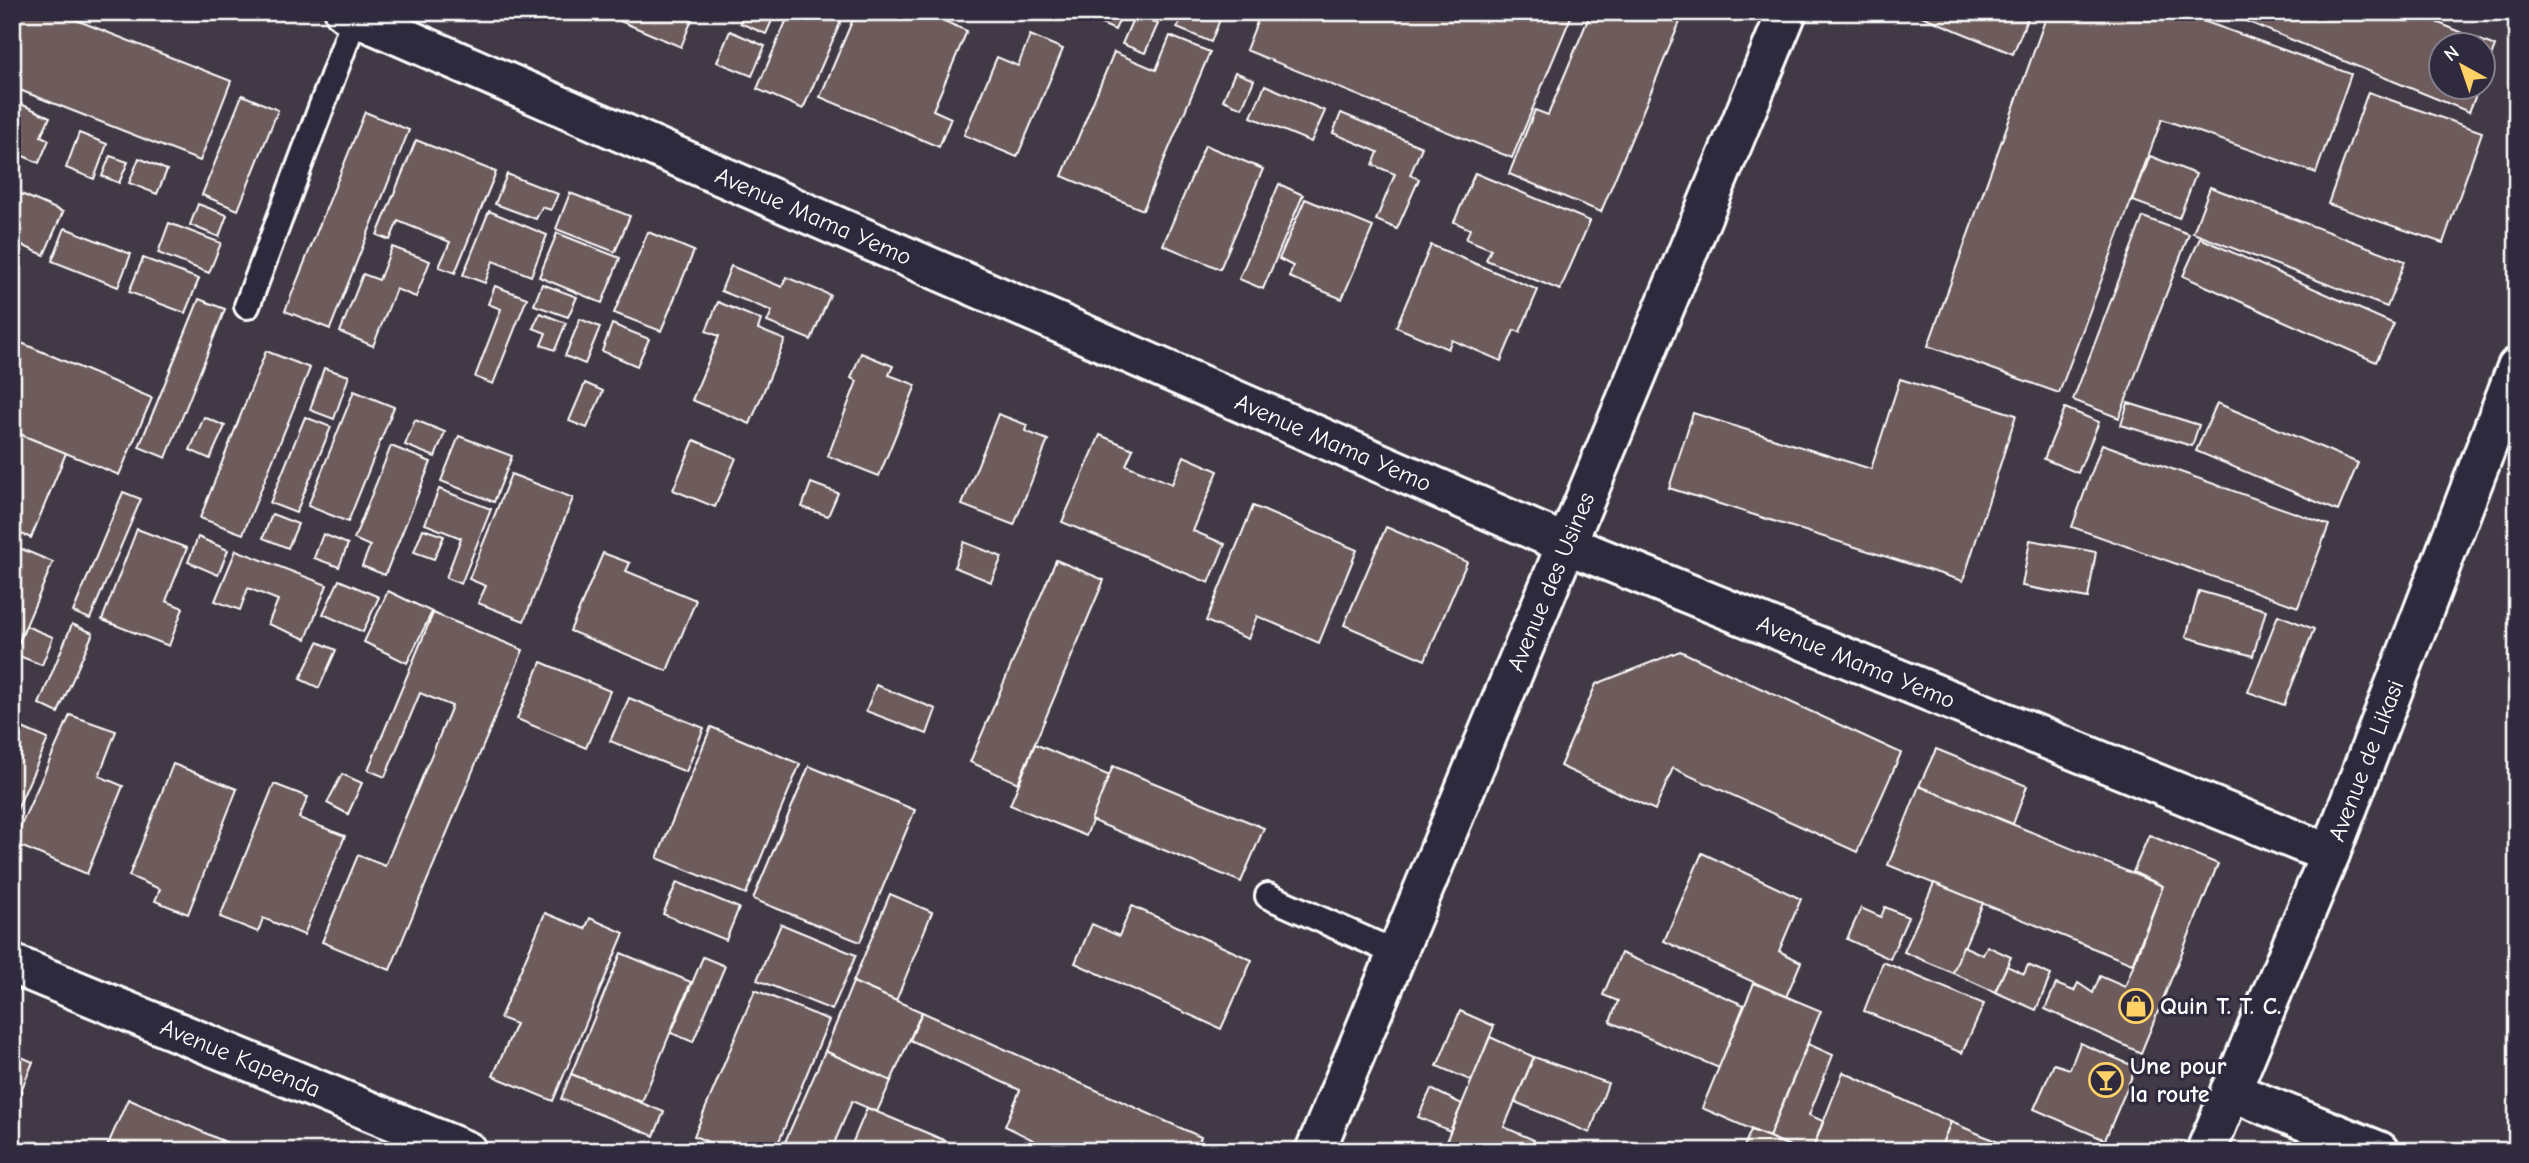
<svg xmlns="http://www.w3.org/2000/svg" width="2529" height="1163" viewBox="0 0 2529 1163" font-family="'Comic Neue',sans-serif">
  <rect width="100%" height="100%" fill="#423946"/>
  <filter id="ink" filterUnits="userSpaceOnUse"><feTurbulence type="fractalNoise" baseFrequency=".0143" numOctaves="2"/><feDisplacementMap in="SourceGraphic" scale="14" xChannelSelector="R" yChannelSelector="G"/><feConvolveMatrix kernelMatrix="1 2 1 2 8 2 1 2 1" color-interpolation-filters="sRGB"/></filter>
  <g filter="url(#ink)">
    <g fill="#6e5c5b" stroke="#fff" stroke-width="2">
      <path d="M12,12H56L231,81L200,161L12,87Z"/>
      <path d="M599,12H695L681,47Z"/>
      <path d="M744,12H767L774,16L766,34L740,23Z"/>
      <path d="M790,12H845L803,109L757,89Z"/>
      <path d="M856,12H924L967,31L933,110L951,118L939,147L820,97Z"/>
      <path d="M1096,12H1123L1115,30L1092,20Z"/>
      <path d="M1184,12H1223L1211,42L1177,28Z"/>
      <path d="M1261,12H1573L1512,158L1246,50Z"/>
      <path d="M1591,12H1671L1682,17L1601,212L1509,174L1535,110L1548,115Z"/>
      <path d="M1912,12H2030L2013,54Z"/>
      <path d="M2048,12H2178L2351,74L2316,173L2162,119L2059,393L1928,346Z"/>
      <path d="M2232,12H2412L2495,46L2484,76V46H2442V88H2479L2469,112L2231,15Z"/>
      <path d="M1135,14L1158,24L1145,53L1122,44Z"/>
      <path d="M730,31L765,46L752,76L717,62Z"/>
      <path d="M1030,35L1063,49L1017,157L964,135L997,57L1018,66Z"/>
      <path d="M1170,36L1210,52L1143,210L1062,176L1114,52L1156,70Z"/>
      <path d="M1235,72L1254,80L1242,108L1223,100Z"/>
      <path d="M1265,85L1325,111L1311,142L1251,117Z"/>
      <path d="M2368,92L2482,132L2443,243L2328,204Z"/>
      <path d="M242,95L278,110L238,210L202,195Z"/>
      <path d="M14,101L50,117L41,136L49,140L39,163L12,151Z"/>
      <path d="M365,112L409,130L330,329L285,311Z"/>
      <path d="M1341,113L1422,147L1410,175L1419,179L1397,229L1376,220L1395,174L1373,165L1378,152L1333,133Z"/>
      <path d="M79,133L107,144L94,179L66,168Z"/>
      <path d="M416,140L496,172L455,273L439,267L450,242L398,221L390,240L377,235Z"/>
      <path d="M1205,145L1263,169L1220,269L1163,245Z"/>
      <path d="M110,156L128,162L119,183L102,176Z"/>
      <path d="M2150,156L2196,174L2179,218L2133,201Z"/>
      <path d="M139,158L167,170L157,194L129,183Z"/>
      <path d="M1475,173L1590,221L1560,290L1486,260L1491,249L1466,239L1470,229L1454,222Z"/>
      <path d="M507,174L558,194L551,210L542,207L536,219L495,204Z"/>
      <path d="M1279,184L1303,195L1263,289L1239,279Z"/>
      <path d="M2210,187L2405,261L2387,307L2193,233Z"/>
      <path d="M12,190L63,212L44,255L12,241Z"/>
      <path d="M570,193L630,216L615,252L556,229Z"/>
      <path d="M1305,199L1373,227L1342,299L1289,277L1293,266L1279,259Z"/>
      <path d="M198,204L227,215L219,237L190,225Z"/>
      <path d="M489,211L547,235L531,276L493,261L485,283L463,275Z"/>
      <path d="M2143,217L2189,234L2119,418L2073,400Z"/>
      <path d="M169,223L221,243L209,273L158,253Z"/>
      <path d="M65,228L131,254L118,287L52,261Z"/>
      <path d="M648,232L694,251L661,331L614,313Z"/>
      <path d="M557,233L620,258L602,303L539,277Z"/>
      <path d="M2200,238L2394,324L2376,362L2183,276Z"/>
      <path d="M1431,245L1538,290L1520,332L1514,330L1501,361L1452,340L1448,349L1396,327Z"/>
      <path d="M392,247L430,261L416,297L396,289L373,346L340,332L363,274L379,280Z"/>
      <path d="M143,258L199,279L185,313L129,292Z"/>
      <path d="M731,266L782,287L786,277L830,295L811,340L767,322L772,311L721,291Z"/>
      <path d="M542,284L577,297L568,317L534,305Z"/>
      <path d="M495,286L527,298L493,384L475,377L501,309L488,304Z"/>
      <path d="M199,299L225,309L166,458L139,447Z"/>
      <path d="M718,302L761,320L758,329L785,340L750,424L692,400L719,336L706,331Z"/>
      <path d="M540,313L566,323L555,350L541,345L546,333L533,328Z"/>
      <path d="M580,319L600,327L585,364L565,356Z"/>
      <path d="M612,324L649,339L637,366L602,351Z"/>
      <path d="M12,339L152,398L119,475L12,431Z"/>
      <path d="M266,351L310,368L243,534L200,518Z"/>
      <path d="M861,353L893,366L889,375L916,385L879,476L828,456L857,381L851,378Z"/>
      <path d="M324,368L349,376L334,419L310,410Z"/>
      <path d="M1900,379L2016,415L1963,581L1669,488L1693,413L1871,469Z"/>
      <path d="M585,383L603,391L587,428L569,421Z"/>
      <path d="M354,391L394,407L348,522L308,506Z"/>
      <path d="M2128,403L2199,425L2192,446L2121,425Z"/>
      <path d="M2217,403L2358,463L2338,511L2196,451Z"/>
      <path d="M2065,408L2099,422L2078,473L2044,459Z"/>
      <path d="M998,414L1027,425L1025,431L1048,440L1014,525L962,505Z"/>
      <path d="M204,417L225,426L210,459L190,450Z"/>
      <path d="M305,417L331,427L296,513L270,503Z"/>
      <path d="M415,420L445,432L435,457L405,445Z"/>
      <path d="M12,431L66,453L31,538L12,530Z"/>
      <path d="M1100,435L1133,449L1126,465L1172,484L1184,456L1218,471L1193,531L1225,544L1209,583L1062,522Z"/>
      <path d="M459,436L512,456L494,502L441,481Z"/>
      <path d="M694,440L736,458L715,507L673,490Z"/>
      <path d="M2102,444L2329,525L2298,607L2072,527Z"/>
      <path d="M391,446L431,462L385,575L362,566L370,546L354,539Z"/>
      <path d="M511,474L573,498L524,621L478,603L486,586L469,579Z"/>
      <path d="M811,483L838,493L828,516L802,507Z"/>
      <path d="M439,489L491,509L461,584L446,578L461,538L425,524Z"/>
      <path d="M123,492L141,499L90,619L73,612Z"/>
      <path d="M1253,506L1357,550L1319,643L1257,616L1248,639L1206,621Z"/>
      <path d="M272,514L298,524L288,548L263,538Z"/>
      <path d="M1386,527L1467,562L1425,660L1344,625Z"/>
      <path d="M137,529L187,548L166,601L183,608L169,646L102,620Z"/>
      <path d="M423,529L444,536L434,559L414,552Z"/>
      <path d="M323,534L348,544L339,567L314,558Z"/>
      <path d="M198,537L228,550L218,575L188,562Z"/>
      <path d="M2030,540L2096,552L2088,598L2022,586Z"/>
      <path d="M964,542L1002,557L991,582L954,567Z"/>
      <path d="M12,545L53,562L14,654L12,653Z"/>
      <path d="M236,550L327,585L306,639L268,624L278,600L248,588L240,610L215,601Z"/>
      <path d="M603,553L630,563L626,571L696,600L667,671L570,631Z"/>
      <path d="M1056,560L1104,580L1018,783L970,762Z"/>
      <path d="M339,580L379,597L363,632L323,614Z"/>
      <path d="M388,591L432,612L407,663L364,642Z"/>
      <path d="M2199,591L2266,610L2253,656L2186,637Z"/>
      <path d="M433,613L523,650L390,970L322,942L358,855L385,866L452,706L420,693L385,777L368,770Z"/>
      <path d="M2278,615L2314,629L2284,705L2248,692Z"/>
      <path d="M72,624L93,633L58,713L39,704Z"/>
      <path d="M26,626L53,637L42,665L14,654Z"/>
      <path d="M318,642L336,650L319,688L300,679Z"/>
      <path d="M1680,651L1901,753L1857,852L1673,768L1655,810L1560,766L1596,684Z"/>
      <path d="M541,662L610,691L586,748L517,719Z"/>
      <path d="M876,685L936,709L927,734L866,711Z"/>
      <path d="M629,698L704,728L686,772L610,741Z"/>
      <path d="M70,715L116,731L99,776L123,786L87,874L13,843Z"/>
      <path d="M20,727L48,739L12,821V745Z"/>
      <path d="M711,727L800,764L746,894L657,858Z"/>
      <path d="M1035,744L1110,776L1086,836L1010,805Z"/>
      <path d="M1936,749L2027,786L2013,824L1919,786Z"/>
      <path d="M173,764L237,789L188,914L155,901L160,889L129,876Z"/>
      <path d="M809,766L915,810L860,942L753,899Z"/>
      <path d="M1113,766L1264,828L1241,882L1091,820Z"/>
      <path d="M342,774L362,783L348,814L327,803Z"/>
      <path d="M274,784L308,797L299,818L345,836L304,935L263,918L258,932L220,917Z"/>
      <path d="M1919,786L2163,886L2132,964L1888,865Z"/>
      <path d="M2149,835L2218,864L2141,1053L2045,1009L2056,984L2074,991L2078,983L2093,993L2100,976L2125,987L2163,886L2133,872Z"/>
      <path d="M1702,853L1801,899L1779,951L1801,962L1786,997L1664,941Z"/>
      <path d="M677,882L739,908L726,940L663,914Z"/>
      <path d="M1934,883L1983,903L1953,973L1904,952Z"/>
      <path d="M890,894L932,912L896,1001L853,982Z"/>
      <path d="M1132,906L1252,960L1221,1029L1075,963L1092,924L1119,936Z"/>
      <path d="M1885,907L1908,917L1890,959L1847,939L1861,908L1881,917Z"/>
      <path d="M545,913L585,929L590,918L624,933L553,1101L493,1076L516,1024L500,1018Z"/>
      <path d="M781,924L856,955L832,1010L757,980Z"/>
      <path d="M1963,946L1983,955L1987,946L2011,957L1995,992L1953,973Z"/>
      <path d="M621,953L691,982L642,1102L571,1074Z"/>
      <path d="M1621,953L1744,1005L1719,1068L1610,1022L1618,1001L1603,995Z"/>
      <path d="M703,957L725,966L693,1042L671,1033Z"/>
      <path d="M1883,962L1984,1004L1962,1053L1864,1011Z"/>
      <path d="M2028,965L2051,975L2036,1010L1995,992L2007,966L2024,974Z"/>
      <path d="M853,982L922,1012L891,1081L825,1051Z"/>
      <path d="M1754,983L1821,1011L1769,1137L1702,1108Z"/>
      <path d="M755,990L829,1020L775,1151H729L694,1136Z"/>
      <path d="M1460,1011L1494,1026L1472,1081L1437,1066Z"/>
      <path d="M922,1012L1201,1137L1195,1151H1055L1005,1126L1020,1090L910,1040Z"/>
      <path d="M1490,1037L1534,1057L1504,1127L1534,1140L1530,1151H1442Z"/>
      <path d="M2080,1043L2136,1067L2105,1140L2034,1109L2054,1064L2070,1069Z"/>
      <path d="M1808,1044L1833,1055L1809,1115L1823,1121L1812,1151H1801L1769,1137Z"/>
      <path d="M825,1051L891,1081L877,1112L852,1101L831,1151H781Z"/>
      <path d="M12,1053L33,1062L12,1112Z"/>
      <path d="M1534,1057L1608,1083L1590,1133L1515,1102Z"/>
      <path d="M1843,1072L1951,1122L1939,1151H1812Z"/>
      <path d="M571,1074L664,1112L654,1136L561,1099Z"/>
      <path d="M1431,1089L1462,1104L1450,1131L1418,1117Z"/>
      <path d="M128,1099L221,1140L216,1151H105Z"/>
      <path d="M867,1108L877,1112L970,1151H849Z"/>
      <path d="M1951,1122L2019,1151H1939Z"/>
      <path d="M1751,1130L1769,1137L1801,1151H1742Z"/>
      <path d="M221,1140L246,1151H216Z"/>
    </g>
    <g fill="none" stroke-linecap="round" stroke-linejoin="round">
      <g stroke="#fff" stroke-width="30">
        <g id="service">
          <path d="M247,306L355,17"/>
          <path d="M1268,896L1396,953"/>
        </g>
      </g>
      <g stroke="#fff" stroke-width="44">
        <g id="minor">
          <path id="s1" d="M12,964L467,1151"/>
          <path d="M2230,1091L2379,1151"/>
          <path id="s2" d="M1315,1151L1787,12"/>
        </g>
      </g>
      <g stroke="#fff" stroke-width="44">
        <g id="secondary">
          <path id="s3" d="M345,12L1566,544L2330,854"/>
          <path id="s4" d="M2206,1151L2330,854L2517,367"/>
        </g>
      </g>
      <use href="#service" stroke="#2f2a3d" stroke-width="24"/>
      <use href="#minor" stroke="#2f2a3d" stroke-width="38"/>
      <use href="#secondary" stroke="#2f2a3d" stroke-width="38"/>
    </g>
  </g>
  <defs>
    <g id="shop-ring" transform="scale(1.75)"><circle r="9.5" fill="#2f2a3d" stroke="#ffd166" stroke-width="1.5"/><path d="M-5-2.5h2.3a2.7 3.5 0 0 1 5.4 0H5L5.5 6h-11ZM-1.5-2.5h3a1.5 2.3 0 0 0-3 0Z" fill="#ffd166"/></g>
    <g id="bar-ring" transform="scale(1.75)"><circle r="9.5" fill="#2f2a3d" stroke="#ffd166" stroke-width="1.5"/><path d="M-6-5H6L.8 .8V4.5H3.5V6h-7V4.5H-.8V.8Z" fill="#ffd166"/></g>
  </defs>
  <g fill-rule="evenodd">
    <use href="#shop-ring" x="2136" y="1006"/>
    <use href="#bar-ring" x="2106" y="1080"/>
  </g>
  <g text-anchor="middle" stroke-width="6" stroke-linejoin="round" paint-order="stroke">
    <g font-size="24" fill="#fff" stroke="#2f2a3d">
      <text dy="8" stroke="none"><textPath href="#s3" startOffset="511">Avenue Mama Yemo</textPath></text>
      <text dy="8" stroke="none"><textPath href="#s3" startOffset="1078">Avenue Mama Yemo</textPath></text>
      <text dy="8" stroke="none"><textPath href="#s2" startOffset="616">Avenue des Usines</textPath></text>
      <text dy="8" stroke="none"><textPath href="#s3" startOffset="1645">Avenue Mama Yemo</textPath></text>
      <text dy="8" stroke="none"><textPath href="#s4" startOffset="422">Avenue de Likasi</textPath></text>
      <text dy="8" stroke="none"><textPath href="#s1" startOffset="247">Avenue Kapenda</textPath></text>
    </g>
    <g font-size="24" font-weight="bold" fill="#fff" stroke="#2f2a3d" text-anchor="start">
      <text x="2160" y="1014">Quin T. T. C.</text>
      <text x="2130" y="1074">Une pour<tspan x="2130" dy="28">la route</tspan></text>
    </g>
  </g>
  <rect width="2529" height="1163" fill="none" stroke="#2f2a3d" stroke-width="42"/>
  <rect x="21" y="21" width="2487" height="1121" fill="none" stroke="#fff" stroke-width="2.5" filter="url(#ink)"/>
  <g transform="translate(2462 66) rotate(320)"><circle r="33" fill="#2f2a3d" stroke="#827f8b" stroke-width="2"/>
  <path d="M0-5L12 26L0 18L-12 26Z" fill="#ffd166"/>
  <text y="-10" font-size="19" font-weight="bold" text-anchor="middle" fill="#ffffff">N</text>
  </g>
</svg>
